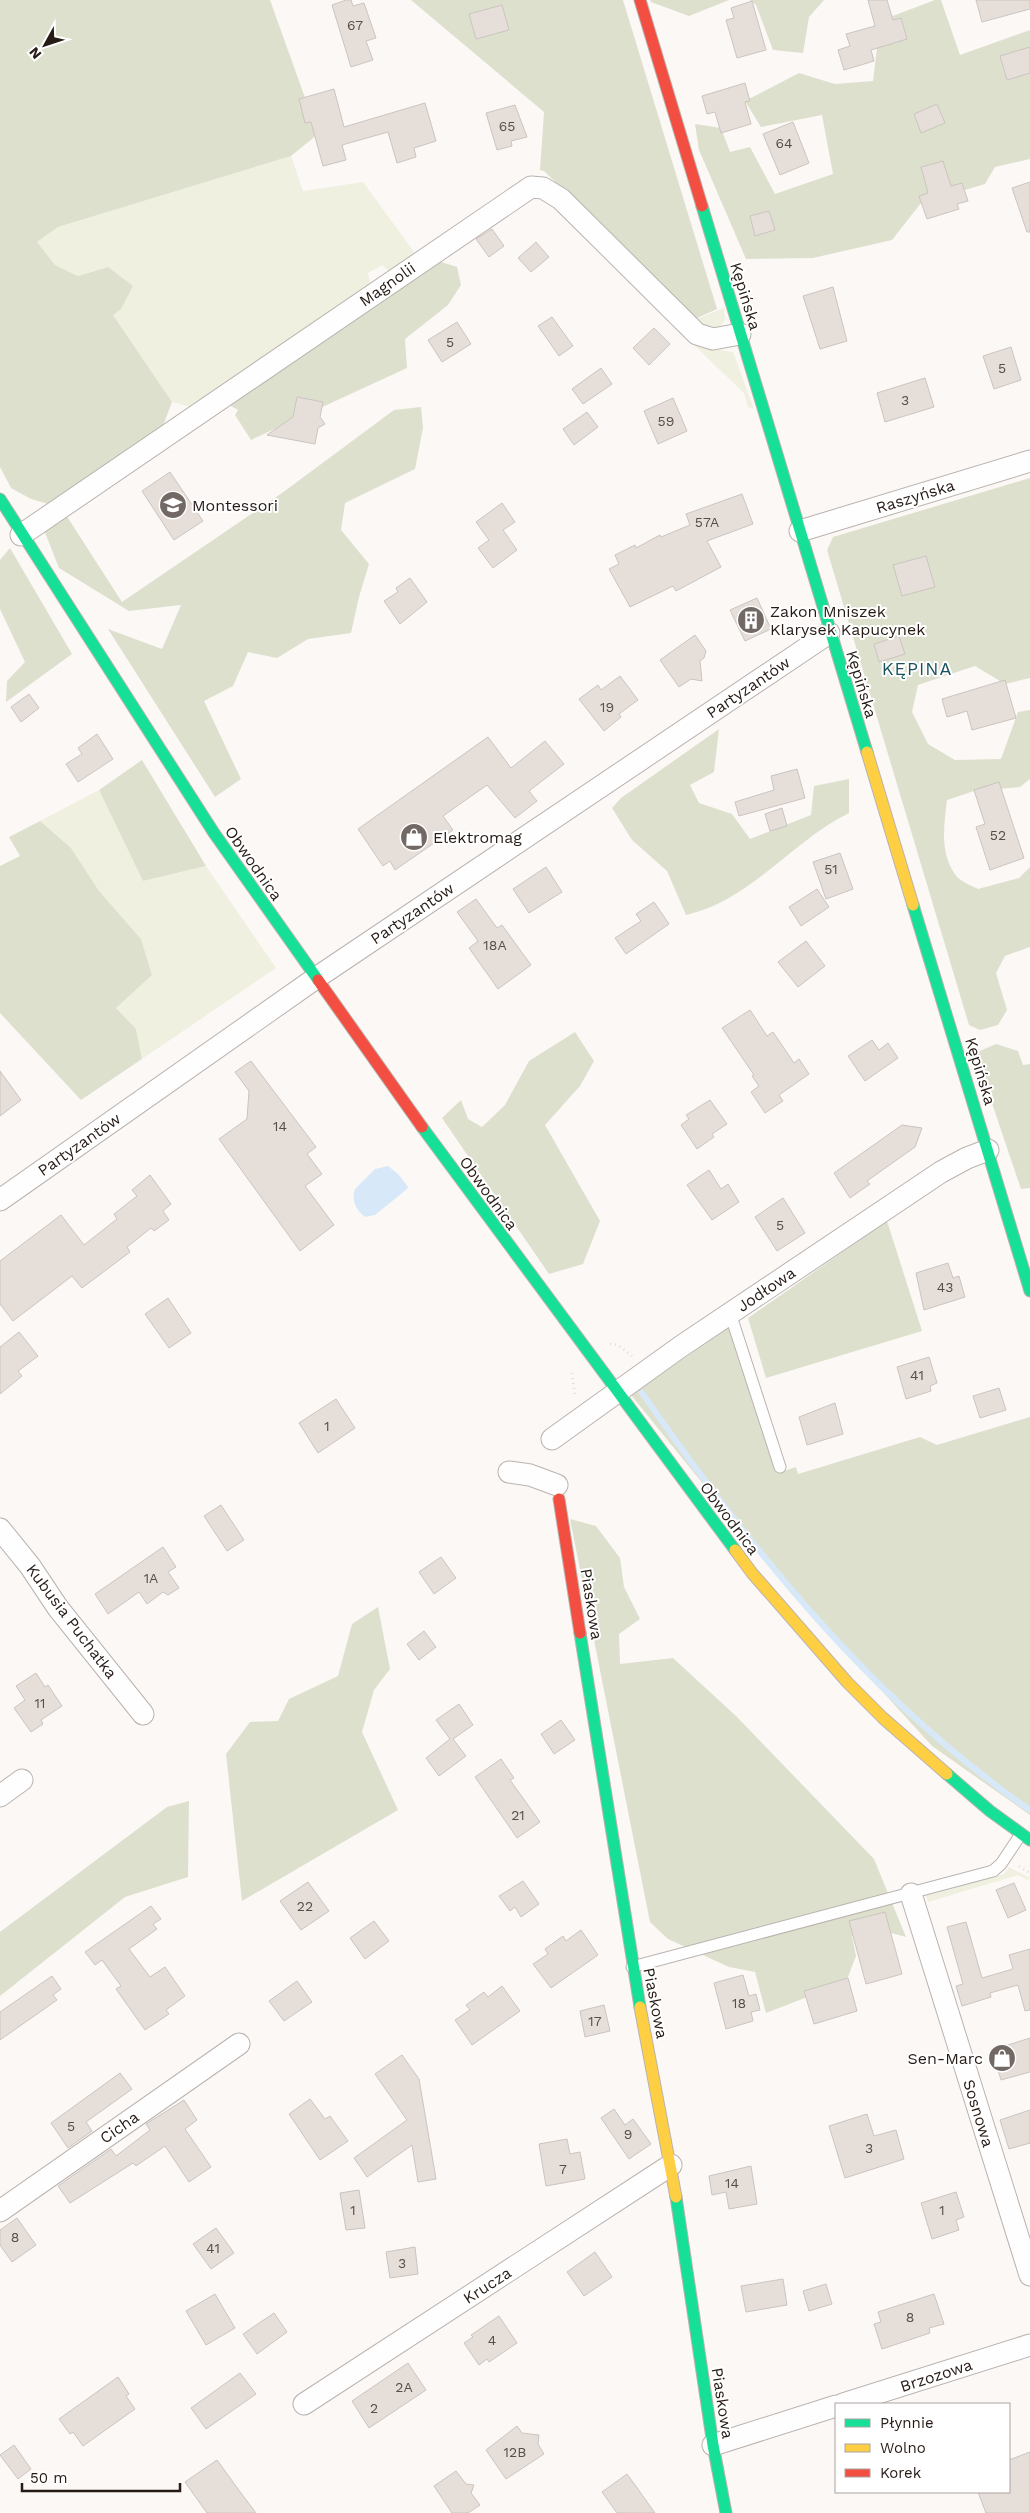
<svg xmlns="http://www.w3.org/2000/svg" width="1030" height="2513" viewBox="0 0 1030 2513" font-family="'Work Sans',sans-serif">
  <rect width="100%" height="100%" fill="#fcf8f6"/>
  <g fill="#eff0e0">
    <path d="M291,156L303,191L363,182L417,256L391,273L382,265L368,273L371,287L194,408L172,402L113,315L108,267L78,276L55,265L37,242L58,227Z"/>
    <path d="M724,308L725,321L715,331L692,321Z"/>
    <path d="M667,319L714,349L733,352L754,409L748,407L744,393Z"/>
    <path d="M99,790L143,881L206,866L276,968L142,1059L136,1029L116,1008L152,975L141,939L99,891L71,848L40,821Z"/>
    <path d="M1009,1867L1030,1878L1028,1880L1018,1875L928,1902L926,1896L1004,1874Z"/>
  </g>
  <g fill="#dee0ce">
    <path d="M0,0H270L318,134L291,156L58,227L37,242L55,265L78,276L108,267L133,286L121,309L113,315L172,402L164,423L156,435L52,505L31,499L11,488L0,467Z"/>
    <path d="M411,0H623L717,309L695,319L544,171L540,170L544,112Z"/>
    <path d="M650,0H729L689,16L651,2Z"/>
    <path d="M750,0H824L809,17L803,53L773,50L756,5Z"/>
    <path d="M935,0H941L960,55L1030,30V159L995,167L985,184L921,203L892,240L813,258L746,259L699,150L695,124L721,128L730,152L750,147L775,194L833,174L822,115L761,127L745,101L799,73L835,84L873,81L877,48L890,17Z"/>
    <path d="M435,260L457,267L461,285L448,305L405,339L407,368L251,440L235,415L238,410L228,404Z"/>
    <path d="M421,407L423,428L415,469L345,503L341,530L369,564L359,597L351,633L308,639L277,658L248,652L233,686L204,701L241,779L215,797L108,629L162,649L181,605L129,611L59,568L44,530L66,515L122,602L282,493L394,410Z"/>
    <path d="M1030,478V678L1005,684L975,666L918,685L912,712L928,744L955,760L1001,759L1018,712L1030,710V779L1020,787L974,791L947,800C944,826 939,854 957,877C962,882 972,886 978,889L1019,878L1030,867V947L1005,956L996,973L1007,1010L998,1025L980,1030L969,1025L827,550L833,537Z"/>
    <path d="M10,548L72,654L6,702L7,681L25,662L0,609V560Z"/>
    <path d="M719,729L714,772L690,785L699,803L732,814L750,839L811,815L814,786L849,779V813C792,841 750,901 686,915L667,871L632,840L612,808L621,798Z"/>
    <path d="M142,760L206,866L143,881L99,790Z"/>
    <path d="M40,821L71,848L99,891L141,939L152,975L116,1008L136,1029L142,1059L81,1100L0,1013V866L20,856L9,837Z"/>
    <path d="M575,1032L594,1061L580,1086L545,1125L600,1221L583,1264L549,1274L442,1118L461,1100L468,1119L482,1127L505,1105L529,1061Z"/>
    <path d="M996,1044L1018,1051L1023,1065L1030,1064V1188L1021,1189L975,1053Z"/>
    <path d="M887,1221L922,1331L766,1378L748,1318Z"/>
    <path d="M731,1326L778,1473L796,1467L798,1474L920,1437L937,1445L1030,1417V1815L932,1746L780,1579L631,1395Z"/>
    <path d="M570,1519L596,1526L620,1558L624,1587L640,1619L619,1634L620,1664L673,1658L736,1716L874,1859L906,1937L884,1931L852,1936L856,1956L846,1982L766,2013L755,1972L729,1967L668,1939L650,1922Z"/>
    <path d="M378,1607L390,1669L374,1690L362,1732L398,1810L242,1901L226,1754L250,1722L278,1721L289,1699L338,1676L352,1624Z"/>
    <path d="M189,1801L188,1877L125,1897L0,1996V1932L167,1807Z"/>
  </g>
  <path fill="#d7e8f8" d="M388,1166L399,1175L408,1187L407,1189L375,1215L365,1217C356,1210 351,1200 355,1189L375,1169Z"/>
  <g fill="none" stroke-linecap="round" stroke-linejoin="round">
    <path stroke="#d7e8f8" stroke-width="6" d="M642,1393C751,1550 871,1700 1030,1810"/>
  </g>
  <g fill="#e6dfd9" stroke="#cbc4c0">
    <path d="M346,0H351L353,6L364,3L376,38L366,41L373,60L351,67L332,5Z"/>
    <path d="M868,0H887L893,20L901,18L907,39L871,50L874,61L844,70L838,50L850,46L846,34L875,26Z"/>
    <path d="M976,0H1030V9L982,22Z"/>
    <path d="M752,1L766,50L737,58L726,20L734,18L731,8Z"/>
    <path d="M502,5L509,30L476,39L469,14Z"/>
    <path d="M1030,47V73L1007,80L1000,56Z"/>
    <path d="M745,83L750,101L745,102L751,124L721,133L715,112L707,114L702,96Z"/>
    <path d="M334,89L344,127L425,103L436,141L414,148L416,157L397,163L388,132L342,145L346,160L323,166L311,122L305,123L299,99Z"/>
    <path d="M937,104L945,123L921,133L914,114Z"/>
    <path d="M515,105L527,137L511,141L512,146L497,150L486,113Z"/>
    <path d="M793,122L809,163L780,175L763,134Z"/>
    <path d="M943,161L951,186L962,183L968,201L957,204L959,209L927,219L919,196L928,193L921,167Z"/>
    <path d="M1030,182V232H1027L1012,188Z"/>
    <path d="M769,211L775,230L755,236L750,216Z"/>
    <path d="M492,229L504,246L489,257L476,239Z"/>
    <path d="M536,242L549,257L531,272L518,258Z"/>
    <path d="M833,287L847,341L820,349L803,296Z"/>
    <path d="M552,317L573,346L559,356L538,326Z"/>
    <path d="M457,322L471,344L442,362L428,340Z"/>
    <path d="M654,328L670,344L649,365L633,348Z"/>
    <path d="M1011,347L1021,380L994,389L983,356Z"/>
    <path d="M601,368L612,384L583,404L572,389Z"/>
    <path d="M925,378L934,407L885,422L877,393Z"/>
    <path d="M297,397L323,402L320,417L325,424L318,428L315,444L267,435L293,417Z"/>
    <path d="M673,398L687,431L658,444L644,411Z"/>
    <path d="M587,412L598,427L574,445L563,429Z"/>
    <path d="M170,472L203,521L174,540L142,491Z"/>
    <path d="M742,494L753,524L707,541L721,567L676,591L673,586L630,607L609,569L619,564L615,555L635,545L636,548L660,535L661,537L690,525L686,514Z"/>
    <path d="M502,503L515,522L503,530L517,550L493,568L478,548L489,540L476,522Z"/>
    <path d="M926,556L935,587L902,596L893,565Z"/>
    <path d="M410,578L427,602L400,624L384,601L398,592L396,588Z"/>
    <path d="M757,598L771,629L745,641L730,610Z"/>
    <path d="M695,635L706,651L704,658L700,661L702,681L691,679L679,687L660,660Z"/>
    <path d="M899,636L905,654L879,662L874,644Z"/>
    <path d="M620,676L638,700L619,714L621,717L604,731L579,699L598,685L601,690Z"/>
    <path d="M1005,680L1016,718L972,730L967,711L947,717L942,699Z"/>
    <path d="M29,694L39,708L21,722L11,707Z"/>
    <path d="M97,734L113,759L78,782L66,764L82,754L78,748Z"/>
    <path d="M488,737L511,768L545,741L564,764L529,791L537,801L515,818L487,785L443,816L453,830L395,870L390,861L383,866L358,829Z"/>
    <path d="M797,769L805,798L739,816L735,802L774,790L771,776Z"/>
    <path d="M999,782L1024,858L990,870L976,827L985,824L974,790Z"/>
    <path d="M782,808L787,826L770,831L765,814Z"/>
    <path d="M840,853L853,889L826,899L813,862Z"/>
    <path d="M546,867L562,892L529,913L513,889Z"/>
    <path d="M817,889L829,907L801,926L789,907Z"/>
    <path d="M476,899L497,928L502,925L531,965L498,989L469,948L478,941L457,912Z"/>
    <path d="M654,902L669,924L626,954L615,938L641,921L636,914Z"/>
    <path d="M806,941L825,966L798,987L778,962Z"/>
    <path d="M750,1010L767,1036L773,1032L794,1063L799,1059L809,1074L779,1095L783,1101L765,1113L751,1092L759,1086L752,1076L754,1075L722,1028Z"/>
    <path d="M872,1040L879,1050L888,1043L898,1058L865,1081L848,1056Z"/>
    <path d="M251,1061L316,1147L307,1154L322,1174L305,1186L334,1225L300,1251L219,1139L247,1119L249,1091L235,1072Z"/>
    <path d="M0,1071L21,1100L0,1116Z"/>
    <path d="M710,1100L727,1124L712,1134L714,1137L697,1149L681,1125L689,1119L686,1115Z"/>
    <path d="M902,1125L922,1128L915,1147L867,1181L870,1184L850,1198L834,1173Z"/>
    <path d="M709,1170L721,1189L728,1184L739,1202L712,1220L687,1185Z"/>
    <path d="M150,1175L171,1204L163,1211L169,1220L154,1231L151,1228L127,1247L130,1252L82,1288L72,1276L13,1321L0,1304V1261L61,1215L84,1245L117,1219L114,1214L137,1196L132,1190Z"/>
    <path d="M783,1198L805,1233L777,1251L755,1217Z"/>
    <path d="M948,1263L953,1278L959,1276L965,1297L924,1310L916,1273Z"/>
    <path d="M168,1298L191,1333L169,1348L145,1314Z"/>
    <path d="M19,1332L38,1356L18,1371L22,1376L0,1394V1347Z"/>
    <path d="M929,1357L937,1383L930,1386L931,1391L906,1399L897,1367Z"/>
    <path d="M999,1388L1006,1410L980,1418L973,1396Z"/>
    <path d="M336,1399L355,1428L318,1453L299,1423Z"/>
    <path d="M835,1403L843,1434L807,1445L799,1417Z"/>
    <path d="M221,1505L244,1540L227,1551L204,1516Z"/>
    <path d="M163,1547L176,1567L168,1572L179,1588L168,1595L163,1592L147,1604L139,1592L108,1614L95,1594Z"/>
    <path d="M441,1557L456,1578L434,1594L419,1572Z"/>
    <path d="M424,1631L436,1647L419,1660L407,1644Z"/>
    <path d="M36,1673L45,1687L48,1685L62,1706L41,1720L43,1724L31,1732L14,1708L25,1700L16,1686Z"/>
    <path d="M459,1704L473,1725L453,1739L466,1756L439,1776L426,1758L450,1739L436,1720Z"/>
    <path d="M561,1720L575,1740L554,1754L541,1734Z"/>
    <path d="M501,1759L514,1778L510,1780L540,1822L517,1838L475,1777Z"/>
    <path d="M523,1881L539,1904L521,1917L515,1907L510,1911L499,1896Z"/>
    <path d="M308,1882L329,1911L301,1930L280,1901Z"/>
    <path d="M1014,1883L1026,1910L1008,1918L996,1890Z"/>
    <path d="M151,1906L161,1919L153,1924L157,1929L129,1949L150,1977L165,1967L185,1996L166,2010L169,2014L145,2030L116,1989L121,1986L102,1960L95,1965L85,1952Z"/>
    <path d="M885,1912L902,1974L866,1984L849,1921Z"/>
    <path d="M374,1921L389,1941L365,1959L350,1938Z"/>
    <path d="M966,1922L982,1978L1013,1969L1009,1955L1030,1949V2010L1025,2011L1018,1985L990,1993L991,1997L962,2006L956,1986L963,1984L947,1927Z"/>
    <path d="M581,1930L598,1955L551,1988L533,1964L548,1954L545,1949L563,1936L566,1941Z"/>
    <path d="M743,1975L749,1996L756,1994L760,2010L751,2012L753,2021L726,2029L714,1983Z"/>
    <path d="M52,1976L61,1989L53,1995L57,2000L0,2040V2012Z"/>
    <path d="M848,1978L857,2011L814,2024L804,1991Z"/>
    <path d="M297,1981L312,2002L284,2021L269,2001Z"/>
    <path d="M502,1986L520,2011L472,2045L455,2020L470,2010L466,2005L484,1992L488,1997Z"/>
    <path d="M604,2005L610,2031L585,2037L580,2011Z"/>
    <path d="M1030,2038V2072L1001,2080L992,2050Z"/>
    <path d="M402,2055L419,2079L436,2179L418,2182L412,2145L367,2177L354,2158L407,2120L375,2074Z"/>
    <path d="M120,2073L132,2089L86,2122L92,2131L68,2148L51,2123Z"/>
    <path d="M310,2099L325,2119L330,2116L348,2141L320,2160L289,2114Z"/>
    <path d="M184,2100L197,2120L185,2129L211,2167L189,2182L165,2146L136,2166L133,2163L70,2203L58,2186L111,2149L116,2156L150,2130L146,2124Z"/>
    <path d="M614,2109L625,2125L633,2119L651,2144L629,2159L601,2118Z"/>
    <path d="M1030,2110V2143L1009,2149L1000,2120Z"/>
    <path d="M867,2114L874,2136L896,2130L904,2159L845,2178L829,2126Z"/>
    <path d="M567,2139L570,2154L580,2152L585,2179L546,2186L539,2144Z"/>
    <path d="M751,2166L757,2204L729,2209L726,2192L712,2195L709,2176Z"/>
    <path d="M359,2190L365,2228L346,2230L340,2193Z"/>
    <path d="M956,2192L964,2217L956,2220L959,2230L932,2239L921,2203Z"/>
    <path d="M17,2218L36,2245L12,2262L0,2245V2230Z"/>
    <path d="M216,2228L234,2253L211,2269L193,2244Z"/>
    <path d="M415,2247L418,2274L390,2278L386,2252Z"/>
    <path d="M595,2252L612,2277L584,2296L567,2272Z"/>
    <path d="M783,2279L787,2305L746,2312L741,2286Z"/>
    <path d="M826,2284L832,2304L809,2311L803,2291Z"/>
    <path d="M215,2294L235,2328L206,2345L186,2311Z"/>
    <path d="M934,2294L944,2324L929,2328L930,2333L882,2349L874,2324L881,2322L878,2312Z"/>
    <path d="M274,2313L287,2332L257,2354L243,2334Z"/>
    <path d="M499,2316L517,2343L489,2362L487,2359L479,2365L464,2343L473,2337L471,2335Z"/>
    <path d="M408,2363L426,2390L369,2428L352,2401Z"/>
    <path d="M240,2373L256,2394L206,2429L191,2408Z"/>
    <path d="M118,2377L129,2394L126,2396L135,2409L83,2446L73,2432L70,2434L59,2419Z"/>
    <path d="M517,2426L522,2433L539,2435L538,2444L544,2454L506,2479L486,2450Z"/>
    <path d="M14,2445L31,2469L18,2479L0,2455Z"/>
    <path d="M1030,2452V2513H986L978,2492H1009V2460Z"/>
    <path d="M217,2460L238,2489L256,2513H207L185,2482Z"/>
    <path d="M456,2471L466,2484L474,2485L471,2493L480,2505L468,2513H452L434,2486Z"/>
    <path d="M627,2474L640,2492L655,2513H617L602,2492Z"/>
  </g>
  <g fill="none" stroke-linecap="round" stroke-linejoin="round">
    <g stroke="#bab3af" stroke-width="13">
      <g id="lane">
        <path d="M730,1313L780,1467"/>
        <path d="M632,1967L993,1871L1001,1864L1021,1834"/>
      </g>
    </g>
    <g stroke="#bab3af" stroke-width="23">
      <g id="street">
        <path d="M800,531L1030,461"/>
        <path d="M21,535L531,187L543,188L561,199L697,334L713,339L740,334"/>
        <path d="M0,1200L316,978L829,633"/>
        <path d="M552,1439L680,1347L941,1172L967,1158L988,1150"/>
        <path d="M509,1472L530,1475L557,1485"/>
        <path d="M0,1529L30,1566L58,1608L143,1714"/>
        <path d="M0,1796L22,1780"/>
        <path d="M911,1894L1030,2275"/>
        <path d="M0,2211L239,2044"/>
        <path d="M304,2404L671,2165"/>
        <path d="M843,2404L1030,2345"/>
        <path d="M713,2445L836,2406"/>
      </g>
    </g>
    <g stroke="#bab3af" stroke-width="13">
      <g id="fast">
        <path d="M702,206L867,752"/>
        <path d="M0,499L214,833L318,980"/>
        <path d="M913,905L1030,1291"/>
        <path d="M422,1127L735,1550"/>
        <path d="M580,1633L640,2007"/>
        <path d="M947,1774L990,1811L1030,1840"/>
        <path d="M676,2197L713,2445L726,2513"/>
      </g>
    </g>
    <g stroke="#bab3af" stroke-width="13">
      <g id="slow">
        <path d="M867,752L913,905"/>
        <path d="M735,1550L752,1573L847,1682L883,1718L947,1774"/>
        <path d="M640,2007L676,2197"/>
      </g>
    </g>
    <g stroke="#bab3af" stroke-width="13">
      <g id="jam">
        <path d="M640,0L702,206"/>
        <path d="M318,980L422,1127"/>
        <path d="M559,1499L580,1633"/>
      </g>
    </g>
    <g stroke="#e1dfdf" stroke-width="3" stroke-dasharray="1 4" stroke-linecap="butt">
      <path d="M610,1344L618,1345L632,1356"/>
      <path d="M572,1373L575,1395"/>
      <path d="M1019,1866L1030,1873"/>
    </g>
    <use href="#lane" stroke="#fffefe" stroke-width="11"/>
    <use href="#street" stroke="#fffefe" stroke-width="21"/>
    <use href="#fast" stroke="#16e098" stroke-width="11"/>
    <use href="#slow" stroke="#ffcf43" stroke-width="11"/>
    <use href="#jam" stroke="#f24e42" stroke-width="11"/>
  </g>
  <defs>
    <g id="school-disc" transform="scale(1.4375)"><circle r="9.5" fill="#726864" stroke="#fff"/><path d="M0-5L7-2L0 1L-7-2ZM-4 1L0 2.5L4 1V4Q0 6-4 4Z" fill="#fff"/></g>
    <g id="building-disc" transform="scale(1.4375)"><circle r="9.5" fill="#726864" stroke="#fff"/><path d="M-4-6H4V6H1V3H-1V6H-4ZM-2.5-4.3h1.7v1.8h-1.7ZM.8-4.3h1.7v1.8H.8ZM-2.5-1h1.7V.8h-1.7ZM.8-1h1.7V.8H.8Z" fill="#fff"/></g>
    <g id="shop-disc" transform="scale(1.4375)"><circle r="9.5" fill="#726864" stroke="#fff"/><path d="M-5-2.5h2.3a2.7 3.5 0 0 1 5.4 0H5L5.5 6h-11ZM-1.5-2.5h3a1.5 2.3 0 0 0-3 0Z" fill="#fff"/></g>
  </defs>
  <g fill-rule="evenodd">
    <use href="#school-disc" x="173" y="505"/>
    <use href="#building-disc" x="751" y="620"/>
    <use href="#shop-disc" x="414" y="837"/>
    <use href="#shop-disc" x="1002" y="2058"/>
  </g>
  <g text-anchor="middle" stroke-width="4" stroke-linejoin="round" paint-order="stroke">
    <g font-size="14" fill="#584d48">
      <text x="355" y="30">67</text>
      <text x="507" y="131">65</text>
      <text x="784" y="148">64</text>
      <text x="450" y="347">5</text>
      <text x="1002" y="373">5</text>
      <text x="905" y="405">3</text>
      <text x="666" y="426">59</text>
      <text x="707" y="527">57A</text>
      <text x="607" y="712">19</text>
      <text x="998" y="840">52</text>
      <text x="831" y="874">51</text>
      <text x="495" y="950">18A</text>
      <text x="280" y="1131">14</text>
      <text x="780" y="1230">5</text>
      <text x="945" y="1292">43</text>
      <text x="917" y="1380">41</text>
      <text x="327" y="1431">1</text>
      <text x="151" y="1583">1A</text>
      <text x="40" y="1708">11</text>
      <text x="518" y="1820">21</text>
      <text x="305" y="1911">22</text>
      <text x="739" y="2008">18</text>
      <text x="595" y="2026">17</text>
      <text x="71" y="2131">5</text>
      <text x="628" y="2139">9</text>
      <text x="869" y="2153">3</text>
      <text x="563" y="2174">7</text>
      <text x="732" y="2188">14</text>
      <text x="353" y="2215">1</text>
      <text x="942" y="2215">1</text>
      <text x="15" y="2242">8</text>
      <text x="213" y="2253">41</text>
      <text x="402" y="2268">3</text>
      <text x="910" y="2322">8</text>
      <text x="492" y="2345">4</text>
      <text x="404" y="2392">2A</text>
      <text x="374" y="2413">2</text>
      <text x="515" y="2457">12B</text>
    </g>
    <g font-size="16" fill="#271b16" stroke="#fff">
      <text transform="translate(387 284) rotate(-35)" y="6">Magnolii</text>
      <text transform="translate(746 296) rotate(73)" y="6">Kępińska</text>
      <text transform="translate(915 496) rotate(-17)" y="6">Raszyńska</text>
      <text transform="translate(862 684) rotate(73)" y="6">Kępińska</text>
      <text transform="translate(748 687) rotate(-34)" y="6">Partyzantów</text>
      <text transform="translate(254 863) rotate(55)" y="6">Obwodnica</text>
      <text transform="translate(412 913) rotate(-34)" y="6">Partyzantów</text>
      <text transform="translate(981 1071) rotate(73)" y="6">Kępińska</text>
      <text transform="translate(79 1144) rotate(-35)" y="6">Partyzantów</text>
      <text transform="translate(489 1193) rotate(54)" y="6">Obwodnica</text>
      <text transform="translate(766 1289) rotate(-34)" y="6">Jodłowa</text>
      <text transform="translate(730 1518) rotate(53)" y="6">Obwodnica</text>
      <text transform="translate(592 1604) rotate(81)" y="6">Piaskowa</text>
      <text transform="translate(72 1621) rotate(53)" y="6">Kubusia Puchatka</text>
      <text transform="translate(656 2003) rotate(79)" y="6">Piaskowa</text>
      <text transform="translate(979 2113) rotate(73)" y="6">Sosnowa</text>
      <text transform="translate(119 2127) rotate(-35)" y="6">Cicha</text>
      <text transform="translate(487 2285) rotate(-33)" y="6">Krucza</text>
      <text transform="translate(936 2375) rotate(-18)" y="6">Brzozowa</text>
      <text transform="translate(723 2403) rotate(81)" y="6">Piaskowa</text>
    </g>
    <g font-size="16" fill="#271b16" stroke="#fff" text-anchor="start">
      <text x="192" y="511">Montessori</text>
      <text x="770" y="617">Zakon Mniszek<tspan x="770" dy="18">Klarysek Kapucynek</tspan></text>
      <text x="433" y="843">Elektromag</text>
      <text x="983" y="2064" text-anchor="end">Sen-Marc</text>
    </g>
    <g font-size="18" letter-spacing="1" fill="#19525d" stroke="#fff">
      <text x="917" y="675">KĘPINA</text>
    </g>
  </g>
  <rect x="835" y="2403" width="175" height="90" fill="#ffffff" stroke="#a9a4a2"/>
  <rect x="845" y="2419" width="25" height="8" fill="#16e098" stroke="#a9a4a2"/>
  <text x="880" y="2428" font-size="15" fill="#271b16">Płynnie</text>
  <rect x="845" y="2444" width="25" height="8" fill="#ffcf43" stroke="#a9a4a2"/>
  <text x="880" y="2453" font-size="15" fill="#271b16">Wolno</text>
  <rect x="845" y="2469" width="25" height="8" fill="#f24e42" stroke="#a9a4a2"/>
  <text x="880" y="2478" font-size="15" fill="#271b16">Korek</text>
  <g transform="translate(45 45) rotate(230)" stroke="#ffffff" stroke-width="4" paint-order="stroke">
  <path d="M0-4L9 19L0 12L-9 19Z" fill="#271b16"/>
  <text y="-8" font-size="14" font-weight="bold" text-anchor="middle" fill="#271b16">N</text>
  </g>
  <path d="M22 2483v8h158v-8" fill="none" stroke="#271b16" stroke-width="2.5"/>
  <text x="30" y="2483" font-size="15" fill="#271b16" stroke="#ffffff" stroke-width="4" paint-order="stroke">50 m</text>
</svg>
